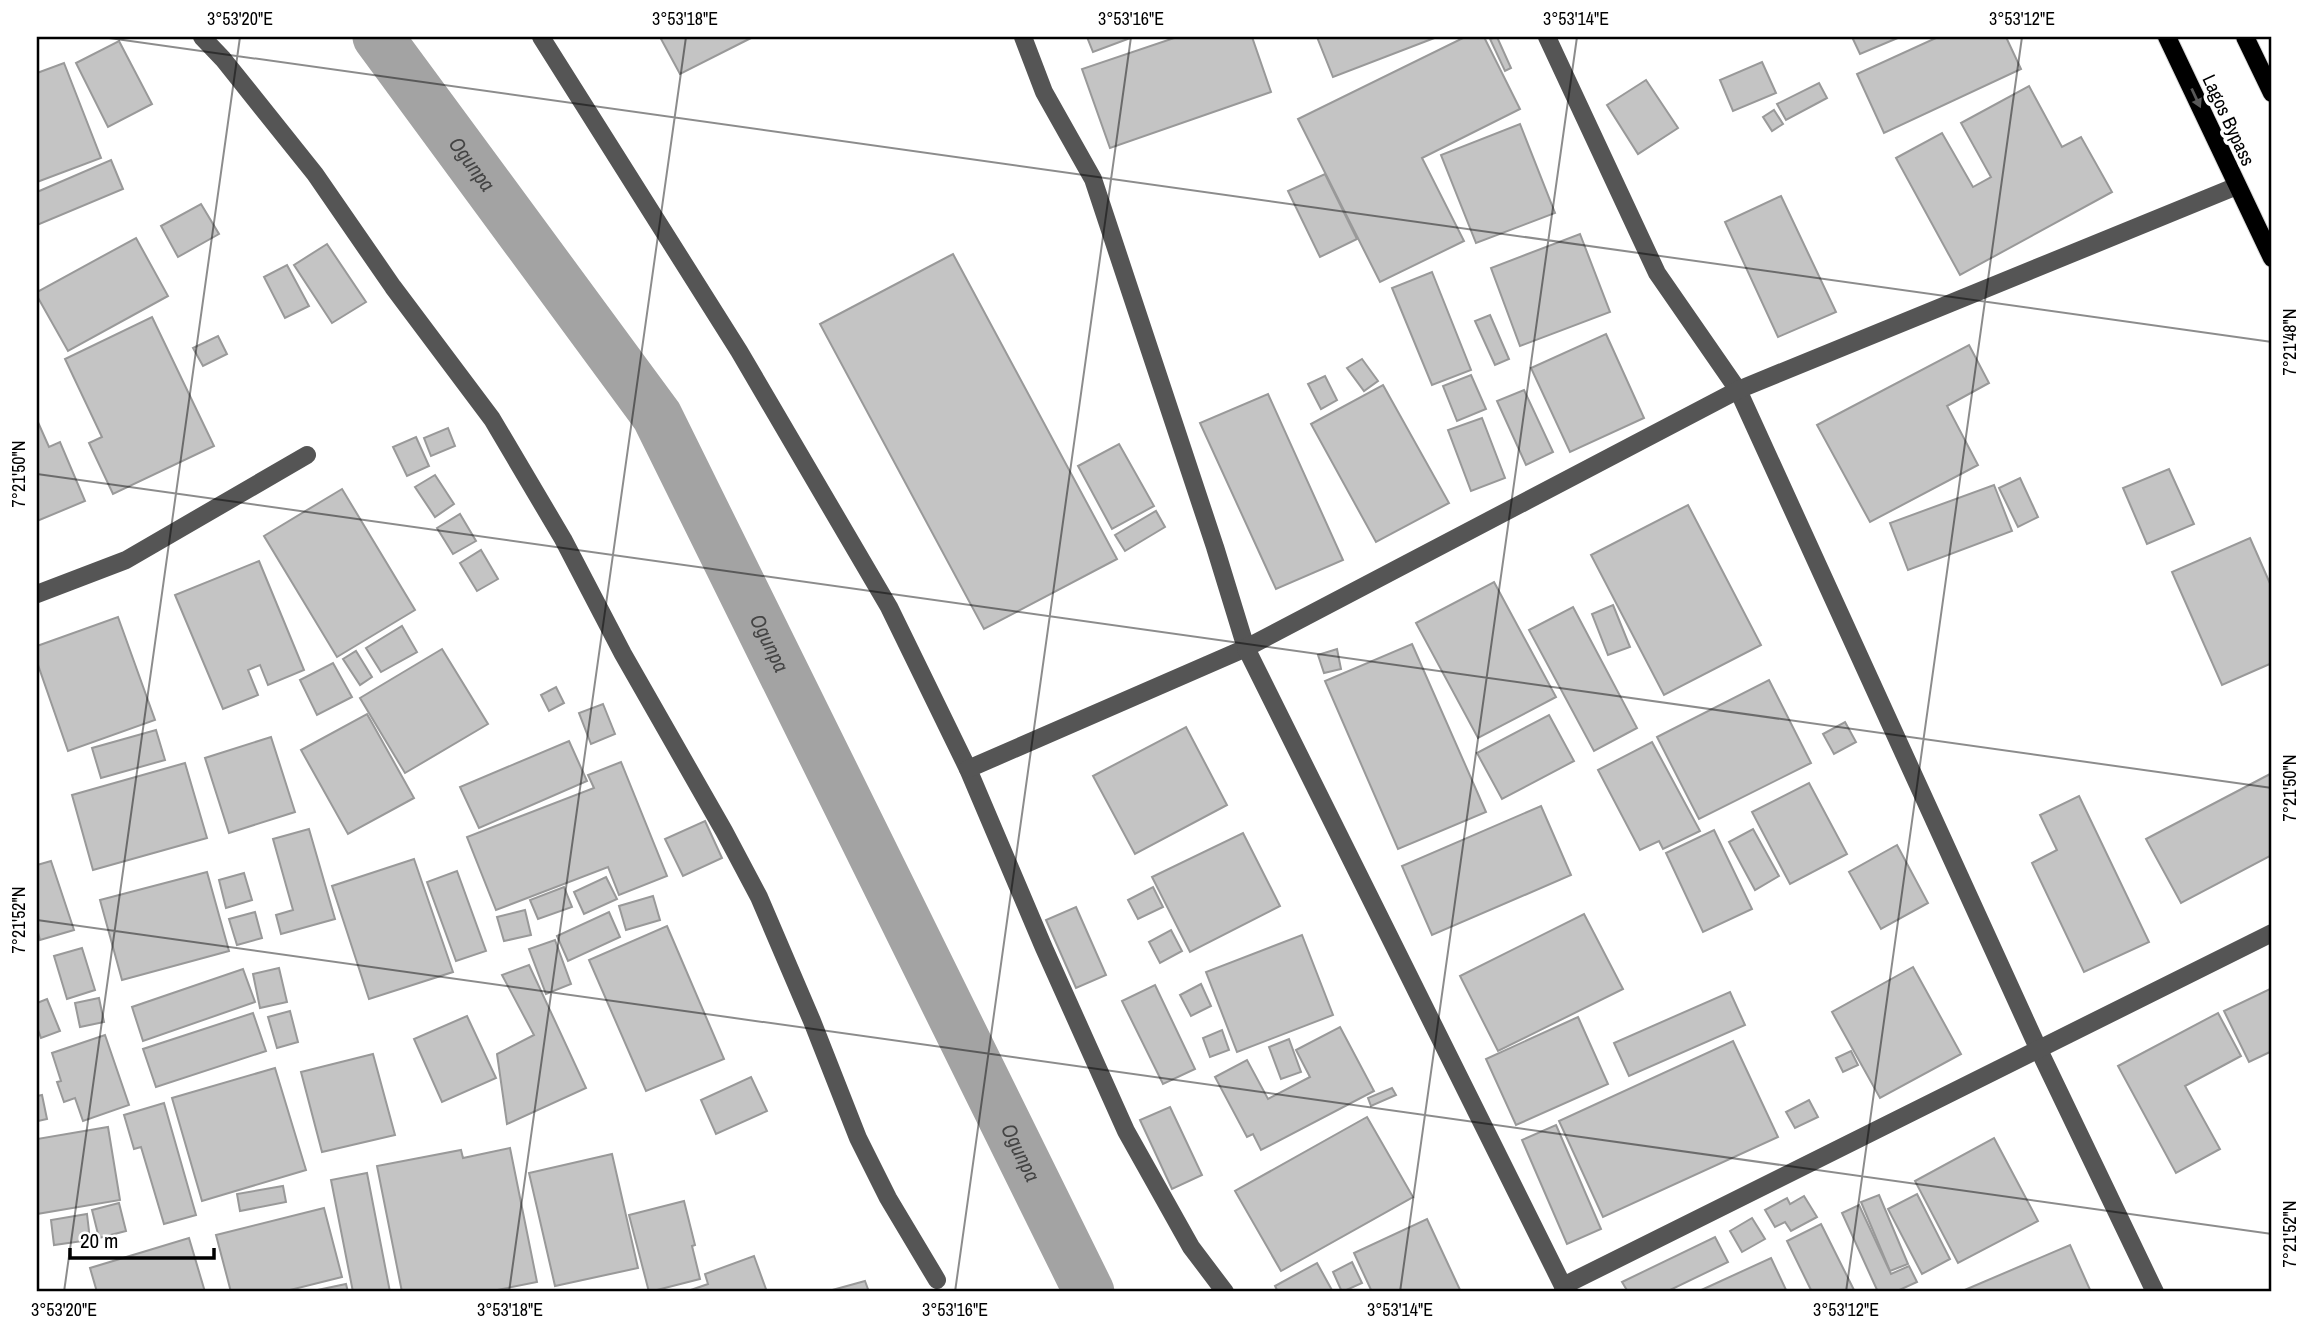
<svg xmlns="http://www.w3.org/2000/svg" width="2309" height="1329" viewBox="0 0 2309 1329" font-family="'Archivo Narrow',sans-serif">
  <rect width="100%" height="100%" fill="#fff"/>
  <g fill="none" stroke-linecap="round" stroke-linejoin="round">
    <path stroke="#a3a3a3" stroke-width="51" id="s1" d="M378,37L657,416L1089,1292"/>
  </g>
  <g fill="#c4c4c4" stroke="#999" stroke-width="2">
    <path d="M660,37H753L680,74Z"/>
    <path d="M1087,37H1133L1093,52Z"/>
    <path d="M1177,37H1252L1271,92L1110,148L1082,69Z"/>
    <path d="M1317,37H1437L1333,77Z"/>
    <path d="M1465,37H1484L1520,109L1422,158L1464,241L1380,282L1298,119Z"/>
    <path d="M1497,37L1511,68L1505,71L1490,39Z"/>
    <path d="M1852,37H1900L1860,54Z"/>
    <path d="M1938,37H2006L2021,69L1884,133L1857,74Z"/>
    <path d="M119,41L152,104L108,127L76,63Z"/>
    <path d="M1762,62L1776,93L1733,111L1720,80Z"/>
    <path d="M64,63L101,158L37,182V73Z"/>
    <path d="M1646,80L1678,128L1638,154L1607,105Z"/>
    <path d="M1819,83L1827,98L1786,120L1777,104Z"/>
    <path d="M2029,86L2062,147L2081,137L2112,192L1960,275L1896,158L1942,133L1973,187L1991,177L1961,123Z"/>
    <path d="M1774,110L1783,124L1772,131L1763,117Z"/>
    <path d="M1520,124L1555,213L1476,243L1441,155Z"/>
    <path d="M111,160L123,189L37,225V192Z"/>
    <path d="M1325,174L1357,239L1320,257L1288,191Z"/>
    <path d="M1781,196L1836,312L1778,337L1725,222Z"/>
    <path d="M201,204L219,234L178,257L161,226Z"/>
    <path d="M1580,234L1610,312L1520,346L1491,268Z"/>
    <path d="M136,238L168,296L68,351L37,296V292Z"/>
    <path d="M327,244L366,302L332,323L294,265Z"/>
    <path d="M953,254L1117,559L984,629L820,324Z"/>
    <path d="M287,265L309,306L285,318L264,277Z"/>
    <path d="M1432,272L1471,370L1432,385L1392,288Z"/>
    <path d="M1490,315L1509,359L1495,365L1475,321Z"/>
    <path d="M152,317L214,446L113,494L89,443L102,437L65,359Z"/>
    <path d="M1606,334L1644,418L1570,452L1531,368Z"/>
    <path d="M218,336L227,354L203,366L193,348Z"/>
    <path d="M1969,345L1989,383L1947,406L1978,465L1870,522L1817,425Z"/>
    <path d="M1362,359L1378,381L1364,391L1347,368Z"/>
    <path d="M1471,375L1486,409L1457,421L1443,386Z"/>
    <path d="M1325,376L1337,400L1321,409L1308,384Z"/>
    <path d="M1383,385L1449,503L1376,542L1311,424Z"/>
    <path d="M1524,390L1553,452L1526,465L1497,401Z"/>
    <path d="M1268,394L1343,560L1276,589L1200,423Z"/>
    <path d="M1482,418L1505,478L1471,491L1448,430Z"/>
    <path d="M37,420L49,447L60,442L85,501L37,521Z"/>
    <path d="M448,428L455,446L431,456L424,438Z"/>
    <path d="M416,437L429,466L407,476L393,447Z"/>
    <path d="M1119,444L1154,506L1112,529L1078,466Z"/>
    <path d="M2169,469L2194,524L2147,544L2123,488Z"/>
    <path d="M435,475L454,504L435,517L415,487Z"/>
    <path d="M2020,478L2038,517L2018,527L1999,488Z"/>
    <path d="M1994,485L2012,531L1908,570L1890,523Z"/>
    <path d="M342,489L415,610L337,657L264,536Z"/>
    <path d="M1688,505L1761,645L1664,695L1591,555Z"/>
    <path d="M1156,511L1165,527L1125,551L1115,535Z"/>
    <path d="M460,514L476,541L453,554L437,528Z"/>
    <path d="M2250,538L2272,588V663L2222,685L2172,572Z"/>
    <path d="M481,550L498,579L477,591L460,563Z"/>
    <path d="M259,561L304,670L268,685L260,665L248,670L258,695L223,709L175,595Z"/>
    <path d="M1494,582L1556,697L1478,738L1416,623Z"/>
    <path d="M1613,605L1630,647L1608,655L1592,614Z"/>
    <path d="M1573,607L1637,728L1594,751L1529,630Z"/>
    <path d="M118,617L155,720L68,751L37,662V646Z"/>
    <path d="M402,626L417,652L381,672L366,648Z"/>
    <path d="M1412,644L1486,812L1398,849L1325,681Z"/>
    <path d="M442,649L488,724L405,773L360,698Z"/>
    <path d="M1337,649L1341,669L1324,673L1318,655Z"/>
    <path d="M356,651L372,677L360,685L343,659Z"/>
    <path d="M333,663L352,697L317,715L300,680Z"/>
    <path d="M1769,680L1811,763L1699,819L1657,737Z"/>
    <path d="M556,687L564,703L549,711L541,695Z"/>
    <path d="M603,704L615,734L591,744L579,713Z"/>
    <path d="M367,714L414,798L348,834L301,750Z"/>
    <path d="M1549,715L1574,761L1502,799L1477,753Z"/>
    <path d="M1845,722L1856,742L1834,754L1823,734Z"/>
    <path d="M1186,727L1227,805L1135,854L1093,776Z"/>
    <path d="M156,730L165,760L101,778L92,748Z"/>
    <path d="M271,737L295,812L229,833L205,758Z"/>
    <path d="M569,741L587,781L479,828L460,787Z"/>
    <path d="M1652,742L1700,831L1663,849L1659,841L1640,850L1598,770Z"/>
    <path d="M621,762L667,876L619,895L608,867L496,910L467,837L594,788L588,775Z"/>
    <path d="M185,763L207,838L93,870L72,795Z"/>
    <path d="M2272,773V855L2181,903L2146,839Z"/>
    <path d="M1809,783L1847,854L1790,884L1752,812Z"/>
    <path d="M2079,796L2149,942L2084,972L2032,863L2057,850L2040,815Z"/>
    <path d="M1541,806L1571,875L1432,935L1402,866Z"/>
    <path d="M705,821L722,858L683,876L665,839Z"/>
    <path d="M309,829L335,919L281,934L276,915L293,910L273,839Z"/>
    <path d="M1753,829L1779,876L1755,890L1729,842Z"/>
    <path d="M1714,830L1752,909L1703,932L1666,853Z"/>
    <path d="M1243,833L1280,906L1190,952L1152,877Z"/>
    <path d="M1897,845L1928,903L1881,929L1849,872Z"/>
    <path d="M414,859L453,972L369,999L332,886Z"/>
    <path d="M51,861L74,930L40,940L37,929V865Z"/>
    <path d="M457,871L486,951L456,961L427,882Z"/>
    <path d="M207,872L229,951L122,980L100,900Z"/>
    <path d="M244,873L252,900L226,908L219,880Z"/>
    <path d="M606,877L617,899L584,914L574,892Z"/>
    <path d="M564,887L572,907L538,919L530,900Z"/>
    <path d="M1153,887L1163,907L1138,919L1128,900Z"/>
    <path d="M653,896L660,920L626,930L619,906Z"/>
    <path d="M1076,907L1106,975L1076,988L1046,920Z"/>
    <path d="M525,910L531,935L504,941L497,917Z"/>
    <path d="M255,912L262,938L237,945L229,919Z"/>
    <path d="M609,912L620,937L568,961L557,936Z"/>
    <path d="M1584,914L1623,989L1498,1051L1460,976Z"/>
    <path d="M667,926L724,1059L646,1091L589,960Z"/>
    <path d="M1171,930L1182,951L1160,963L1149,942Z"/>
    <path d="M1302,935L1333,1015L1237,1052L1206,972Z"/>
    <path d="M555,940L571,984L546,994L529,949Z"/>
    <path d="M82,948L95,990L67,999L54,956Z"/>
    <path d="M529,965L586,1088L507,1124L497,1054L534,1035L502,975Z"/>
    <path d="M1913,967L1961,1054L1880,1098L1832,1012Z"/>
    <path d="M279,968L287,1002L260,1008L253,974Z"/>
    <path d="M243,969L255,1002L143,1041L132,1007Z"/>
    <path d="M1201,984L1211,1006L1191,1016L1180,995Z"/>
    <path d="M1155,985L1195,1069L1163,1084L1122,1001Z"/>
    <path d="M2272,988V1051L2249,1062L2224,1011Z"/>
    <path d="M1730,992L1745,1025L1629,1076L1614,1043Z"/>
    <path d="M99,998L104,1022L80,1027L75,1003Z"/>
    <path d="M47,999L60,1031L41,1038L37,1027V1003Z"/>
    <path d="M290,1011L298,1042L277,1048L268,1017Z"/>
    <path d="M253,1013L266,1051L156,1087L143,1049Z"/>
    <path d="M2218,1013L2241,1056L2185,1086L2220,1149L2176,1173L2118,1066Z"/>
    <path d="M467,1016L496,1078L442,1102L414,1039Z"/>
    <path d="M1578,1017L1608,1084L1516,1125L1486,1059Z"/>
    <path d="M1340,1027L1374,1091L1261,1150L1253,1134L1247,1137L1215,1077L1247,1060L1268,1099L1310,1077L1296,1050Z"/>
    <path d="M1222,1030L1229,1050L1210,1057L1203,1038Z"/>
    <path d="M105,1035L129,1105L83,1121L75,1098L64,1102L57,1082L61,1081L52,1053Z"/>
    <path d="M1289,1039L1301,1072L1281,1079L1269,1047Z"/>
    <path d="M1733,1041L1778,1137L1603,1217L1559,1121Z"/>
    <path d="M1851,1051L1858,1065L1843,1072L1836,1058Z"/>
    <path d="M373,1054L395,1135L322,1152L301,1072Z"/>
    <path d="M275,1068L306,1170L202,1201L172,1098Z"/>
    <path d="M751,1077L767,1111L716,1134L701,1100Z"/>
    <path d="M1392,1088L1396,1095L1371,1106L1368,1098Z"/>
    <path d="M42,1095L47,1119L38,1121L37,1096Z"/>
    <path d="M1809,1100L1818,1117L1795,1128L1786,1112Z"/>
    <path d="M164,1103L196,1215L164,1224L141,1147L134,1149L124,1115Z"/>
    <path d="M1170,1107L1202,1175L1172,1189L1140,1120Z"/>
    <path d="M1367,1117L1413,1197L1281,1271L1235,1191Z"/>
    <path d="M1556,1125L1601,1229L1567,1244L1522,1140Z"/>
    <path d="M108,1127L120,1200L37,1214V1139Z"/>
    <path d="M1994,1138L2038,1221L1958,1263L1915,1181Z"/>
    <path d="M510,1148L537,1282L487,1292H402L377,1166L461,1150L463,1158Z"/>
    <path d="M612,1154L638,1268L555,1286L529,1173Z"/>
    <path d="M367,1173L390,1292H353L331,1180Z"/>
    <path d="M283,1186L286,1202L240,1211L237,1194Z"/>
    <path d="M1917,1194L1950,1259L1922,1274L1888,1209Z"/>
    <path d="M1879,1195L1908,1264L1890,1271L1861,1202Z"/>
    <path d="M1804,1196L1817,1217L1791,1231L1785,1222L1775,1227L1765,1210L1787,1198L1790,1204Z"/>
    <path d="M684,1201L695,1245L692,1246L700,1279L649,1292L629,1215Z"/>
    <path d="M119,1203L126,1231L99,1238L92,1210Z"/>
    <path d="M1859,1205L1891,1274L1909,1266L1917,1282L1895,1292H1878L1842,1213Z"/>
    <path d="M324,1208L342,1277L282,1292H231L216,1235Z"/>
    <path d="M87,1214L90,1240L54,1245L51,1220Z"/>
    <path d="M1752,1218L1765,1239L1742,1252L1730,1231Z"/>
    <path d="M1427,1219L1461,1292H1372L1354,1253Z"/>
    <path d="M1821,1224L1855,1292H1812L1787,1241Z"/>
    <path d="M1715,1237L1728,1262L1666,1292H1628L1622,1282Z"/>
    <path d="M189,1238L205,1292H97L90,1268Z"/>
    <path d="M2070,1245L2091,1292H1960Z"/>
    <path d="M754,1256L767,1292H685L708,1284L705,1274Z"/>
    <path d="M1771,1258L1787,1292H1697Z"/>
    <path d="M1352,1262L1362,1283L1342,1292L1333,1272Z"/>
    <path d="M1317,1263L1333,1292H1278L1275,1286Z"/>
    <path d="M865,1281L869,1292H825Z"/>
    <path d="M346,1284L348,1292H308Z"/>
  </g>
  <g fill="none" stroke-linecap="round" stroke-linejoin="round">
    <g stroke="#dbdbdb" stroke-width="20">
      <g id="major">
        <path d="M2167,37L2272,258"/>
        <path d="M2245,37L2272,93"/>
      </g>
    </g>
    <g stroke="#555" stroke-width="18">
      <path d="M202,37L223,59L315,174L393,287L492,419L563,539L623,654L724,831L759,897L812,1021L858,1138L888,1198L937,1280"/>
      <path d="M541,37L739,351L889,607L968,769L1044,948L1126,1131L1191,1247L1225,1292"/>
      <path d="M1547,37L1657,273L1738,390L2038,1048L2155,1292"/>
      <path d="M37,594L126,560L307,455"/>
      <path d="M968,769L1246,648L1215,547L1093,179L1044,92L1023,37"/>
      <path d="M1563,1286L2272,933"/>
      <path d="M1566,1292L1246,648L1738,390L2237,186"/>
    </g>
    <use href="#major" stroke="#000" stroke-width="18"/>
  </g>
  <defs><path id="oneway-solid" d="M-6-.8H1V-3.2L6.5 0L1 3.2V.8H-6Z" transform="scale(1.75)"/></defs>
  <use fill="#595959" href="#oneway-solid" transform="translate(2196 98) rotate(65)"/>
  <path fill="none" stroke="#000" stroke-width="2" stroke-opacity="0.45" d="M102,37L2272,342M37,474L2272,788M37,920L2272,1234M64,1292L240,37M509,1292L686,37M955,1292L1131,37M1400,1292L1577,37M1846,1292L2022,37"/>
  <g text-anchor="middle" stroke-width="7" stroke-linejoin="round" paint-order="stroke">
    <g font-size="19" fill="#000" stroke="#fff">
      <text transform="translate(2229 120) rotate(65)" y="7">Lagos Bypass</text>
    </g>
    <g font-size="21" font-style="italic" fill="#444" stroke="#fff">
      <text dy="7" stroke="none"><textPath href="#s1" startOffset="158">Ogunpa</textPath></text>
      <text dy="7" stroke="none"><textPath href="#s1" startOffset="724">Ogunpa</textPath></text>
      <text dy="7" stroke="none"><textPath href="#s1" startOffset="1292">Ogunpa</textPath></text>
    </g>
  </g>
  <rect width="2309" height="1329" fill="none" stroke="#ffffff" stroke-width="77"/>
  <path d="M70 1248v10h144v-10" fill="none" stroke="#000000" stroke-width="3.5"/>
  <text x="80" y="1248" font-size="21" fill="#000000" stroke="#ffffff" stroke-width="5" paint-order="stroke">20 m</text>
  <rect x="38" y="38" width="2232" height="1252" fill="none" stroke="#000" stroke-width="2.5"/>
  <g font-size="18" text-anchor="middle" fill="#000">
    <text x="240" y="25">3°53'20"E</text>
    <text x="685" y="25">3°53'18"E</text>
    <text x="1131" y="25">3°53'16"E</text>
    <text x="1576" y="25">3°53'14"E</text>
    <text x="2022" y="25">3°53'12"E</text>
    <text transform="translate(2290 342) rotate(-90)" y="6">7°21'48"N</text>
    <text transform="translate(19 474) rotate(-90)" y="6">7°21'50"N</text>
    <text transform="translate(2290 788) rotate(-90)" y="6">7°21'50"N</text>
    <text transform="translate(19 920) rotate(-90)" y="6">7°21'52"N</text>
    <text transform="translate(2290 1234) rotate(-90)" y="6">7°21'52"N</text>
    <text x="64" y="1316">3°53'20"E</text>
    <text x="510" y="1316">3°53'18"E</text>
    <text x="955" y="1316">3°53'16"E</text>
    <text x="1400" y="1316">3°53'14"E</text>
    <text x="1846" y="1316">3°53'12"E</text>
  </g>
</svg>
